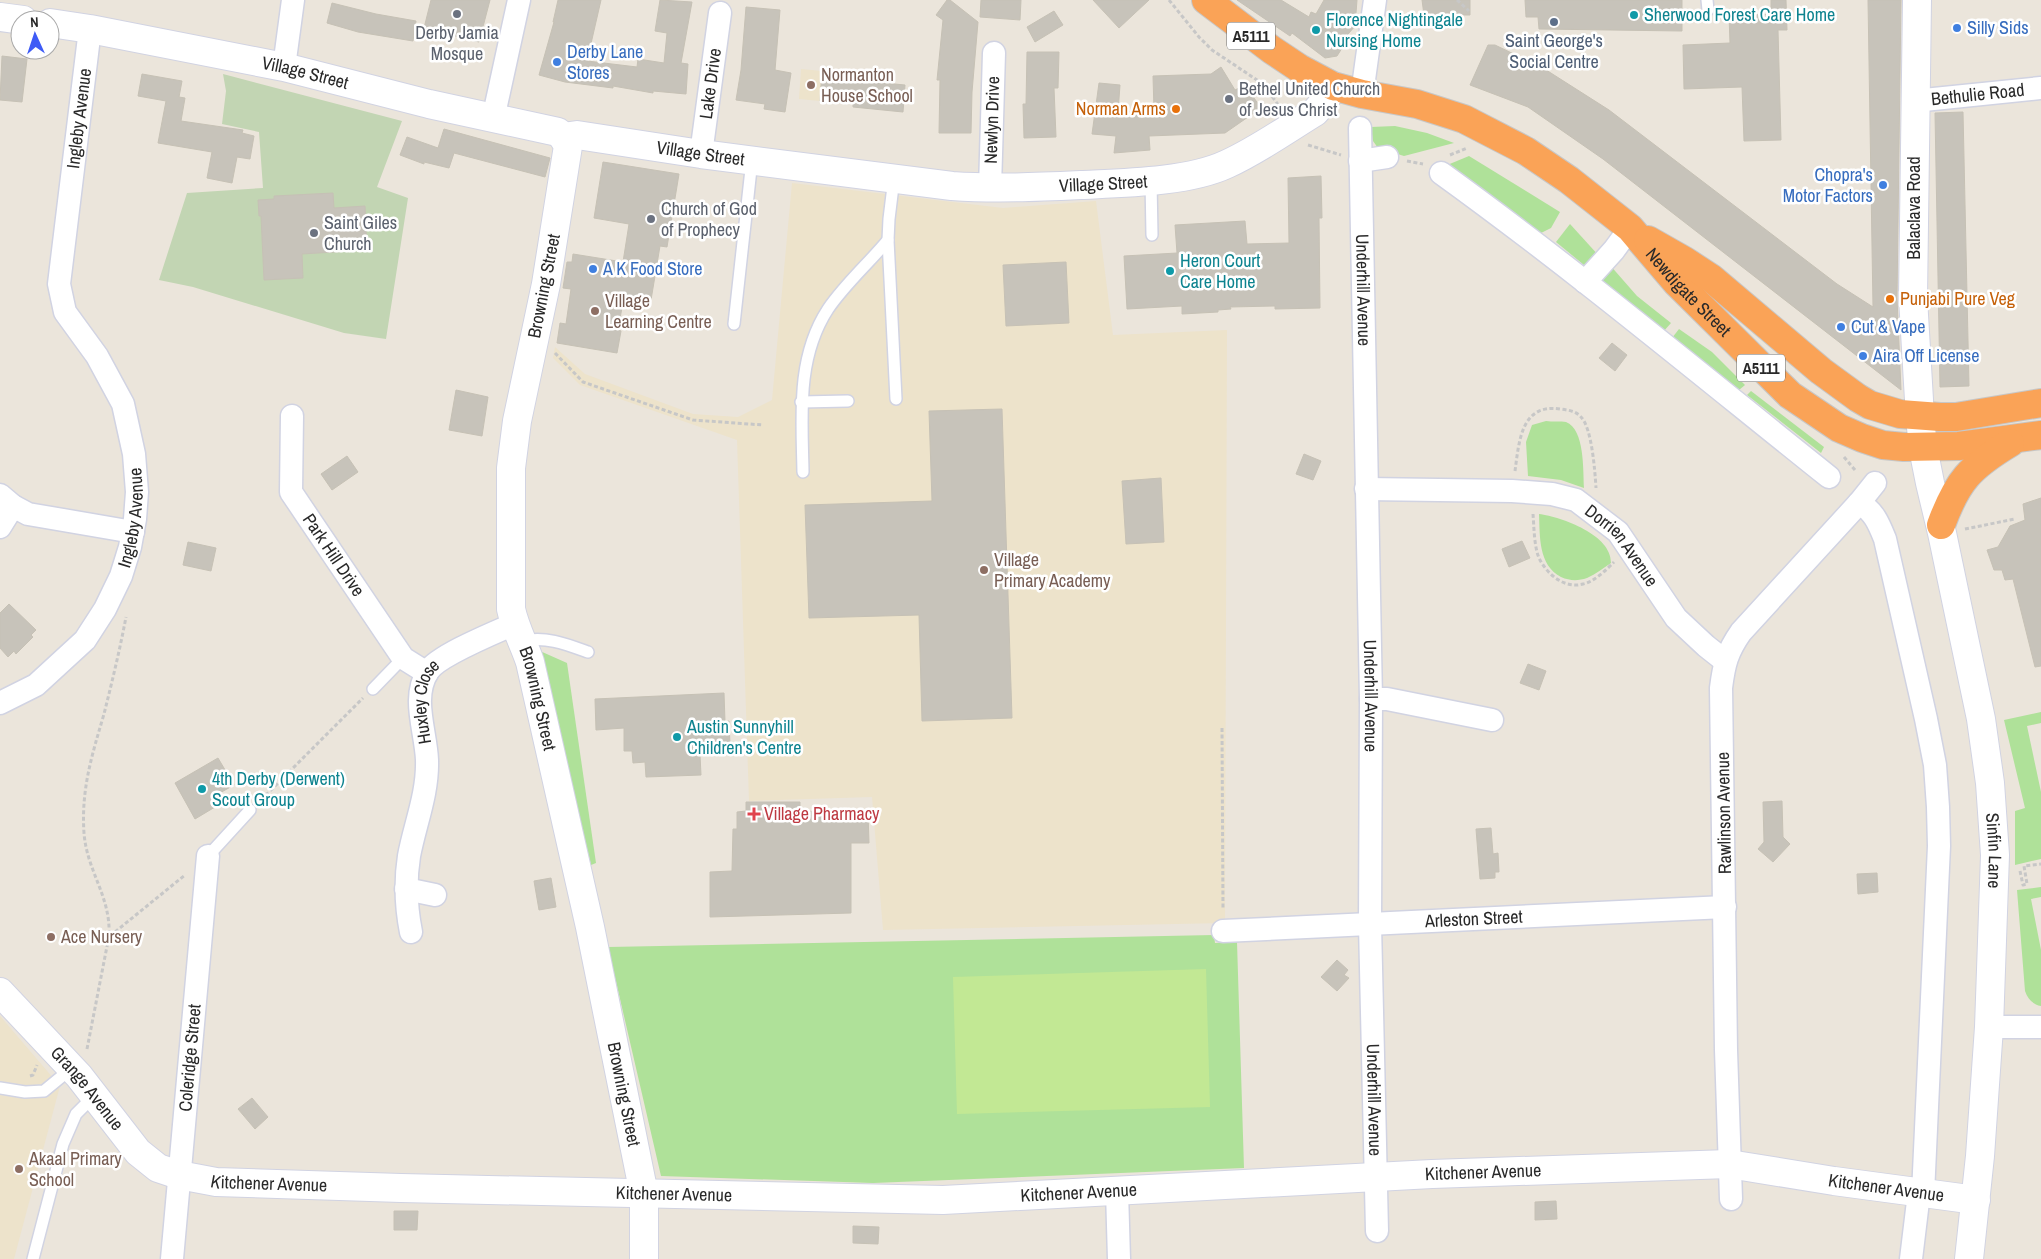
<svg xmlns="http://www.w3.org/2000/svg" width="2041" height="1259" viewBox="0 0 2041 1259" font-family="'Archivo Narrow',sans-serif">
  <rect width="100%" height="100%" fill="#ebe5db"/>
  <g fill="#ede3cb">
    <path d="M801,69L822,71L820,101L799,99Z"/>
    <path d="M792,183L1003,208L1096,201L1113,335L1227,330L1225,923L883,930L872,797L749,801L737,440L580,385L553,358L555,347L585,374L693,414L738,417L772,400Z"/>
    <path d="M0,1016L60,1086L14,1259H0Z"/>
  </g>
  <g fill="#afe199">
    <path d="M1395,126L1427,133L1454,143L1404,156L1378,148L1373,141L1371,127Z"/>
    <path d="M1469,156L1560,212L1551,228L1539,234L1440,168Z"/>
    <path d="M1570,224L1600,257L1591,267L1584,265L1556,242Z"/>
    <path d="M1609,264L1637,296L1671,323L1663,332L1597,284Z"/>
    <path d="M1679,329L1712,352L1745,385L1739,390L1672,338Z"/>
    <path d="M1751,391L1824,447L1821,453L1747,395Z"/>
    <path d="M1546,421C1552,422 1561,421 1566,422C1585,429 1583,471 1584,488L1561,480L1528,476L1526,442L1532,425Z"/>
    <path d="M1539,514C1562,517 1612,535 1611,563C1603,568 1596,574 1587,578C1578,581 1570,581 1561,577C1538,565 1540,536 1539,514Z"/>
    <path d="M540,651L567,663L596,863L591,865Z"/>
    <path d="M2041,712V723L2027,726L2041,792V859L2015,865V811L2025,808L2004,720Z"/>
    <path d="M2041,887V897L2031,899L2041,950V1006C2032,1004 2028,999 2025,991L2017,890Z"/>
    <path d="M1214,935L1215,943L1237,942L1244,1168L873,1183L661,1176L608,947Z"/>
  </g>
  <path fill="#c2d5b3" d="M223,74L402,121L377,187L408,198L386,339L344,333L193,287L159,280L187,193L263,188L259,132L222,124L226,91Z"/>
  <path fill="#c2e894" d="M1206,969L1210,1107L957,1114L953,977Z"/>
  <g fill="#c7c3ba" stroke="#c6c1b5">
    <path d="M431,0H490L479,42L424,28Z"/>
    <path d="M558,0H601L587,61L637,67L638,59L664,63L667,33L655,31L660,0L692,2L681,63L688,64L686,94L653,91V93L613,86V88L565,82L539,75L554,22H553Z"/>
    <path d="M947,0H950L978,22L972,92L971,133H939L940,80H937L943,20L936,15Z"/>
    <path d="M981,0H1021L1020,20L980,17Z"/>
    <path d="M1093,0H1149L1119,28Z"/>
    <path d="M1237,0H1281L1309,17L1311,12L1316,14L1324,0H1357L1356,13L1351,22L1355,26L1343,40L1344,45L1337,56L1325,58L1292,33L1290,36Z"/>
    <path d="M1422,0H1470V15H1424Z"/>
    <path d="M1525,0H1682V31L1539,29L1538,17H1526Z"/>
    <path d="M1771,0H1786L1787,30H1778L1781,140L1744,141L1742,87L1684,89L1683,45L1730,43L1729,15L1771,14Z"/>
    <path d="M1868,0H1901L1897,298L1901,390L1603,159L1528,107L1470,85L1488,45H1495L1543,68L1609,110L1837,284L1873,307Z"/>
    <path d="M332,3L376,14L416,21L413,41L358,32L327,23Z"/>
    <path d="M746,7L780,10L775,70L791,73L785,112L764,109L765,104L736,100L741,70Z"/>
    <path d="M1054,11L1063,25L1035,42L1027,27Z"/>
    <path d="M1027,52H1059L1058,88H1054L1056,137L1024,138L1023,104H1026Z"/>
    <path d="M2,56L27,59L22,102L0,100Z"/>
    <path d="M1221,67L1235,90L1245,85L1261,108L1225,133L1149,136L1150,150L1114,153L1116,136L1092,134L1099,83L1120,85L1118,112L1154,110L1153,76L1211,74Z"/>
    <path d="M822,71L843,73L842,79L905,85L903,112L853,107V103L820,101Z"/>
    <path d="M142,74L182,81L179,97L185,98L181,121L243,130L242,133L254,136L250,159L237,157L232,183L207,178L212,152L158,143L166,101L138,96Z"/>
    <path d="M1963,112L1969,386L1940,387L1935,113Z"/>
    <path d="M444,129L550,158L545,177L454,153L449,168L424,162V164L400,155L407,137L438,148Z"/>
    <path d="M603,162L679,174L667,247L660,246L651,300L624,296L618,330L621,331L617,353L557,343L560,323L566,324L571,289L563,288L567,262H572L573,254L623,262L629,224L594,218Z"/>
    <path d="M1321,176L1322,218H1319L1320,308L1275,309V306L1230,307L1231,309L1218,310V312L1182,314V306L1127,309L1124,256L1177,253L1175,225L1245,221L1247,244L1289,243L1288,178Z"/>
    <path d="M333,193L334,208L365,206L367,250L302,254L303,278L264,280L261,216H259L258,200L274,199V196Z"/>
    <path d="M1066,262L1069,323L1006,326L1003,265Z"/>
    <path d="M1612,343L1627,355L1615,371L1599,358Z"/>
    <path d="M456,390L488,397L482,436L449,430Z"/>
    <path d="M1002,409L1012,718L922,721L919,615L809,618L805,505L932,501L929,411Z"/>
    <path d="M1304,454L1321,461L1313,480L1296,474Z"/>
    <path d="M347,456L358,472L332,490L321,474Z"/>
    <path d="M1161,478L1164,542L1126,544L1122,481Z"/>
    <path d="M2041,498V666L2035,667L2013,579L2005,580L2002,570H1994L1987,550L1998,547L2010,526L2025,520L2023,504Z"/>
    <path d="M1522,541L1530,558L1509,567L1502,549Z"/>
    <path d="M188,542L216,548L211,571L183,565Z"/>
    <path d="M9,604L36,630L31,635L33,637L16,654L14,651L8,657L0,648V613Z"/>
    <path d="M1528,664L1546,671L1539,690L1520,683Z"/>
    <path d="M724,693L725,722L729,721L730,744L713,745V755H700L701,775L646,777L645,762L633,763L632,751H624V728L596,730L595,699Z"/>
    <path d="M218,758L234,785L218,794L219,797L212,801L215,807L195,819L175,783Z"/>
    <path d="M1782,801L1783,837L1790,844L1773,862L1758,849L1764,842L1763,802Z"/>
    <path d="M746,802H800V811L868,813L869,843H851V913L710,917V872L732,871L733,829H737V812L746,811Z"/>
    <path d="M1491,828L1493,854L1498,853L1499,872H1495V878L1480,879L1476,829Z"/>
    <path d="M1877,873L1878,892L1858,894L1857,874Z"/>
    <path d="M551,878L556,907L539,910L534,881Z"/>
    <path d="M1337,960L1348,970L1344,975L1349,978L1337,991L1321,977Z"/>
    <path d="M252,1098L268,1117L255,1129L238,1109Z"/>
    <path d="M1556,1201L1557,1219L1535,1220V1202Z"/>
    <path d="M394,1211H418L417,1230H394Z"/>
    <path d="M853,1226L879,1227L878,1244L853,1243Z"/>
  </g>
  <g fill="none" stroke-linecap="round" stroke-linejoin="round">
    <g stroke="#d1d3e2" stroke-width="14">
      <g id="lane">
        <path d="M1707,0L1708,10"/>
        <path d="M894,178L889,219L888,240L896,399"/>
        <path d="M1151,181L1152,235"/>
        <path d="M734,324L752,160"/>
        <path d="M801,402L848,401"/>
        <path d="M803,472C802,416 796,358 828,309C845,284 869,263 888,240"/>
        <path d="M523,641C546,636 566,644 588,652"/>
        <path d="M373,689L403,658"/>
        <path d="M208,856L250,810"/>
        <path d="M0,1088L25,1092L44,1091L72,1068"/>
        <path d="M33,1259L63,1144L76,1114L94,1096"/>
      </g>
    </g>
    <g stroke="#d1d3e2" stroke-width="25">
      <g id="street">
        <path d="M284,67L293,0"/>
        <path d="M1362,94L1375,0"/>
        <path id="s1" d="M1914,101L2041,88"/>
        <path d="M493,119L519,0"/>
        <path id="s2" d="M1360,128L1371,699L1370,924L1377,1231"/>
        <path id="s3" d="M701,154L720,13"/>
        <path d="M1360,161L1387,157"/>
        <path d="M1441,173C1574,269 1700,374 1829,477"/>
        <path id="s4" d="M990,188L994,53"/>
        <path d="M1585,282L1614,250L1630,228"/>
        <path id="s5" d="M292,416L291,492L403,658L427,673"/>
        <path id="s6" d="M1366,489L1512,491L1552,494L1576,500L1618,532L1676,618L1706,646L1725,661"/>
        <path d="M0,495L13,506L28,514L133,532"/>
        <path d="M1859,503C1874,511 1879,524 1885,539L1926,719L1935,765L1938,807L1939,846L1923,1194"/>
        <path d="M0,527L13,506"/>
        <path d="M1371,699H1387L1492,720"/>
        <path id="s7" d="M0,703L36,685L85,640L105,609L121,576L130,547L135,519L137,492L134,454L123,404L97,356L65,312L59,284L90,29"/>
        <path d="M406,889L435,895"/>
        <path id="s8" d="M1223,931L1725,907"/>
        <path id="s9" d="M411,932C406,907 405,882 409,856C415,824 428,794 427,760C426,731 411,698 428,671C439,655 494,633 514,624"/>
        <path d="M1989,1027H2041"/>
        <path d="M1117,1191L1119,1259"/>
        <path d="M1731,1199L1726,1050L1721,688C1724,664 1727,652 1741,632L1859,503L1875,483"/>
        <path id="s10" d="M172,1259L208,856"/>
        <path d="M1911,1259L1919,1193"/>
      </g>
    </g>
    <g stroke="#d1d3e2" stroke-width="30">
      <g id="secondary">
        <path id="s11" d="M1917,0L1913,298L1920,417L1923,448L1930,483L1942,533L1981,719L1990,783L1995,855L1989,1027L1980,1156L1969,1259"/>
        <path d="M0,17L23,20"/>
        <path id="s12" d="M50,23L90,29L284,67L429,104L558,132L563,137L568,146L546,284L517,421L511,468V609C515,628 524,644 530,662L590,927L644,1194V1259"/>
        <path id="s13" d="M563,137L577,135L701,154L952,186C995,189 1038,187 1081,185C1124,183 1189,182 1227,164C1258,150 1287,129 1315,112L1324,102L1333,86"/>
        <path id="s14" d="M0,992L79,1076L138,1152L158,1168L179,1175L216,1182L401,1188L943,1200L1432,1174L1729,1164L1834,1181L1976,1200"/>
      </g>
    </g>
    <g stroke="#c7c7c7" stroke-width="30">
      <g id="highway">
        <path id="s15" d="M1206,0L1272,50L1299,68L1333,86L1362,94L1417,104L1464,119L1526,151L1569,180L1630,228L1676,282L1790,395L1839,428L1862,438L1883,445L1904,447L1959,446L2041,435"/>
        <path d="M1648,240L1685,261L1711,278L1821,371L1858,398L1870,405L1900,414L1940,417H1956L2041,403"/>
        <path d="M1941,525C1957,481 1970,467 2010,443"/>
      </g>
    </g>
    <g stroke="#c7c7c7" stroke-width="3" stroke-dasharray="4 2.5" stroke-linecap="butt">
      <path d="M1169,0L1199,37L1212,50L1263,84L1279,106"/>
      <path d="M1457,0L1469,11"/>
      <path d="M1308,145L1341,155"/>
      <path d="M1450,155L1467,148"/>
      <path d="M1407,161L1423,164"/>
      <path d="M555,353L583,382L693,420L763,425"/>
      <path d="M1844,457L1855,470"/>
      <path d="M1515,471C1519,442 1521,403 1560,409C1568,410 1576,411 1581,417C1592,428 1595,472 1596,488"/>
      <path d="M1533,514C1534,526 1534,549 1540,560C1548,575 1565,589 1583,584C1594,582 1606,570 1614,562"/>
      <path d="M1965,529L2015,519"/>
      <path d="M1222,728L1223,910"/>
      <path d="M261,800L363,698"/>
      <path d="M2020,871L2023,885L2027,884L2024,866L2041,864"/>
      <path d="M110,936L185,875"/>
      <path d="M87,1049L109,936C111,896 87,872 84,833C81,789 92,755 104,714C112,682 120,649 126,617"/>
      <path d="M30,1076L33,1075L37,1065"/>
    </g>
    <use href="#lane" stroke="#fff" stroke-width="11"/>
    <use href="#street" stroke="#fff" stroke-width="22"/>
    <use href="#secondary" stroke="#fff" stroke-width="28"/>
    <use href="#highway" stroke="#faa357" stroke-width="28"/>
  </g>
  <g fill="#6b7280" stroke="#fff" stroke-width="2">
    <circle cx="457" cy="14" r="5"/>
    <circle cx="1229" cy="99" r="5"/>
    <circle cx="651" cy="219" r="5"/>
    <circle cx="314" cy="233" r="5"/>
  </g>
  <g fill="#0f9aa8" stroke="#fff" stroke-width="2">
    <circle cx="1634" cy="15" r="5"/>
    <circle cx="1316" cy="30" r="5"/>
    <circle cx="1170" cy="271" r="5"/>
    <circle cx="677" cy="737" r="5"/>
    <circle cx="202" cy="789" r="5"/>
  </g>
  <circle fill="#5c6f8a" stroke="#fff" stroke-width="2" cx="1554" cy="22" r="5"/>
  <g fill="#3f7fe0" stroke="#fff" stroke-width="2">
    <circle cx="1957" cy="28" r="5"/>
    <circle cx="557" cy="62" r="5"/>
    <circle cx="1883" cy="185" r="5"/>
    <circle cx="593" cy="269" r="5"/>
    <circle cx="1841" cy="327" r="5"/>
    <circle cx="1863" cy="356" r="5"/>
  </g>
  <g fill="#8d6e63" stroke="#fff" stroke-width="2">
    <circle cx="811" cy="85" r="5"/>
    <circle cx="595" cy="311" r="5"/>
    <circle cx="984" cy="570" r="5"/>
    <circle cx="51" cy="937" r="5"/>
    <circle cx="19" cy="1169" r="5"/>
  </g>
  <g fill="#e8710a" stroke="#fff" stroke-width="2">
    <circle cx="1176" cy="109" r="5"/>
    <circle cx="1890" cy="299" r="5"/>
  </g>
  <path fill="#e0444e" stroke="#fff" stroke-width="2" d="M751.5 806.5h5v5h5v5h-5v5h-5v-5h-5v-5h5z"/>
  <g text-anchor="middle" stroke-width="5" stroke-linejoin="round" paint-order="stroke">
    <g fill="#fff" stroke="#696969" stroke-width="1">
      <rect x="1227" y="22.5" width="48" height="27" rx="4"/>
      <rect x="1737" y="354.5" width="48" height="27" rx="4"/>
    </g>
    <g font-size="16" font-weight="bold" fill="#292929">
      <text x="1251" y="42">A5111</text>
      <text x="1761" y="374">A5111</text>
    </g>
    <g font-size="18" fill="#0d838f" stroke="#fff" text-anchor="start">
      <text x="1644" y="21">Sherwood Forest Care Home</text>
      <text x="1326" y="26">Florence Nightingale<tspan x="1326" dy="21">Nursing Home</tspan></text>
      <text x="1180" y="267">Heron Court<tspan x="1180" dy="21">Care Home</tspan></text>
      <text x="687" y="733">Austin Sunnyhill<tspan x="687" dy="21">Children's Centre</tspan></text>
      <text x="212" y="785">4th Derby (Derwent)<tspan x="212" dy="21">Scout Group</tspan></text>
    </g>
    <g font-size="18" fill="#366cbe" stroke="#fff" text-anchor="start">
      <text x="1967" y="34">Silly Sids</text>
      <text x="567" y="58">Derby Lane<tspan x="567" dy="21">Stores</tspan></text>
      <text x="1873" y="181" text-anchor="end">Chopra's<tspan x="1873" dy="21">Motor Factors</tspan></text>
      <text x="603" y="275">A K Food Store</text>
      <text x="1851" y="333">Cut &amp; Vape</text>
      <text x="1873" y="362">Aira Off License</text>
    </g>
    <g font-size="18" fill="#5b616d" stroke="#fff" text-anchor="start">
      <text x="457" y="39" text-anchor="middle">Derby Jamia<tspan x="457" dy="21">Mosque</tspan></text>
      <text x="1239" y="95">Bethel United Church<tspan x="1239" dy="21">of Jesus Christ</tspan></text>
      <text x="661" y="215">Church of God<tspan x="661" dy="21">of Prophecy</tspan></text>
      <text x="324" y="229">Saint Giles<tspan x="324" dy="21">Church</tspan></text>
    </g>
    <g font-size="18" fill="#4e5e75" stroke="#fff">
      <text x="1554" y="47">Saint George's<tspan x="1554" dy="21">Social Centre</tspan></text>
    </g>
    <g font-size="18" fill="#292929" stroke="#fff">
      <text dy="6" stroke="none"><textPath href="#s12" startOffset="260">Village Street</textPath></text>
      <text dy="6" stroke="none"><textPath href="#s3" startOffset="71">Lake Drive</textPath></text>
      <text dy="6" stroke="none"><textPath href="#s1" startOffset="64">Bethulie Road</textPath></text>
      <text dy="6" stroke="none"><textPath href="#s7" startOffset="660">Ingleby Avenue</textPath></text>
      <text dy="6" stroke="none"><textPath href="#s4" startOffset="68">Newlyn Drive</textPath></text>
      <text dy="6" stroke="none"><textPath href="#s13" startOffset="139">Village Street</textPath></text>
      <text dy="6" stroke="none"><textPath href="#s13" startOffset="544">Village Street</textPath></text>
      <text transform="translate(1914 208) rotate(-90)" y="6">Balaclava Road</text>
      <text transform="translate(544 286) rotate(-79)" y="6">Browning Street</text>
      <text dy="6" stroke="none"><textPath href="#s2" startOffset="162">Underhill Avenue</textPath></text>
      <text dy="6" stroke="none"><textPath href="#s15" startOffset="575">Newdigate Street</textPath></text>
      <text dy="6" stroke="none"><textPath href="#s7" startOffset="240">Ingleby Avenue</textPath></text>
      <text dy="6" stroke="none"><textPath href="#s6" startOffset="276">Dorrien Avenue</textPath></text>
      <text dy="6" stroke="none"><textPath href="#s5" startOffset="152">Park Hill Drive</textPath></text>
      <text dy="6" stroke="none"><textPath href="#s2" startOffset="568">Underhill Avenue</textPath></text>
      <text dy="6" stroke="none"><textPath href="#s12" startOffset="1099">Browning Street</textPath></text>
      <text dy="6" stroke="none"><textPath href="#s9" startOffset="234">Huxley Close</textPath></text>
      <text transform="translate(1724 813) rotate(-91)" y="6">Rawlinson Avenue</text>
      <text dy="6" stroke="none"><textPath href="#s11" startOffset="858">Sinfin Lane</textPath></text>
      <text dy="6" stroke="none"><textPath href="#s8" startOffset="251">Arleston Street</textPath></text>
      <text dy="6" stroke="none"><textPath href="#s10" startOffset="202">Coleridge Street</textPath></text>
      <text dy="6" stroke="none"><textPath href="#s14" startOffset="130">Grange Avenue</textPath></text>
      <text dy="6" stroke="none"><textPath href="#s12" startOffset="1504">Browning Street</textPath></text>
      <text dy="6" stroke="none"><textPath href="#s2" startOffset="972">Underhill Avenue</textPath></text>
      <text dy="6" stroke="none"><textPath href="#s14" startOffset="1565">Kitchener Avenue</textPath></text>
      <text dy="6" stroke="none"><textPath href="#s14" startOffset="350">Kitchener Avenue</textPath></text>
      <text dy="6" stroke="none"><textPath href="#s14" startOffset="1970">Kitchener Avenue</textPath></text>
      <text dy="6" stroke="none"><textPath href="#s14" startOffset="1160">Kitchener Avenue</textPath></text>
      <text dy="6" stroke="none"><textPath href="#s14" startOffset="755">Kitchener Avenue</textPath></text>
    </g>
    <g font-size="18" fill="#785e54" stroke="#fff" text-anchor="start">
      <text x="821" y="81">Normanton<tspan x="821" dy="21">House School</tspan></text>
      <text x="605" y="307">Village<tspan x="605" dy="21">Learning Centre</tspan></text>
      <text x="994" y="566">Village<tspan x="994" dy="21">Primary Academy</tspan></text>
      <text x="61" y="943">Ace Nursery</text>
      <text x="29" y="1165">Akaal Primary<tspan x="29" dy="21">School</tspan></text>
    </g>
    <g font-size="18" fill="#c56008" stroke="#fff" text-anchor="end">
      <text x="1166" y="115">Norman Arms</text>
      <text x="1900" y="305" text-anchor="start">Punjabi Pure Veg</text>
    </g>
    <g font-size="18" fill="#be3a42" stroke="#fff" text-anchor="start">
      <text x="764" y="820">Village Pharmacy</text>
    </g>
  </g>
  <g transform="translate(35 35) rotate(357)"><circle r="24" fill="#ffffff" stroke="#a9a9a9"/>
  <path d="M0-4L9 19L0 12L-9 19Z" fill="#3e5bf6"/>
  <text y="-8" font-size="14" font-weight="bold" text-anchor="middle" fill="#292929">N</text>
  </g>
</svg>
